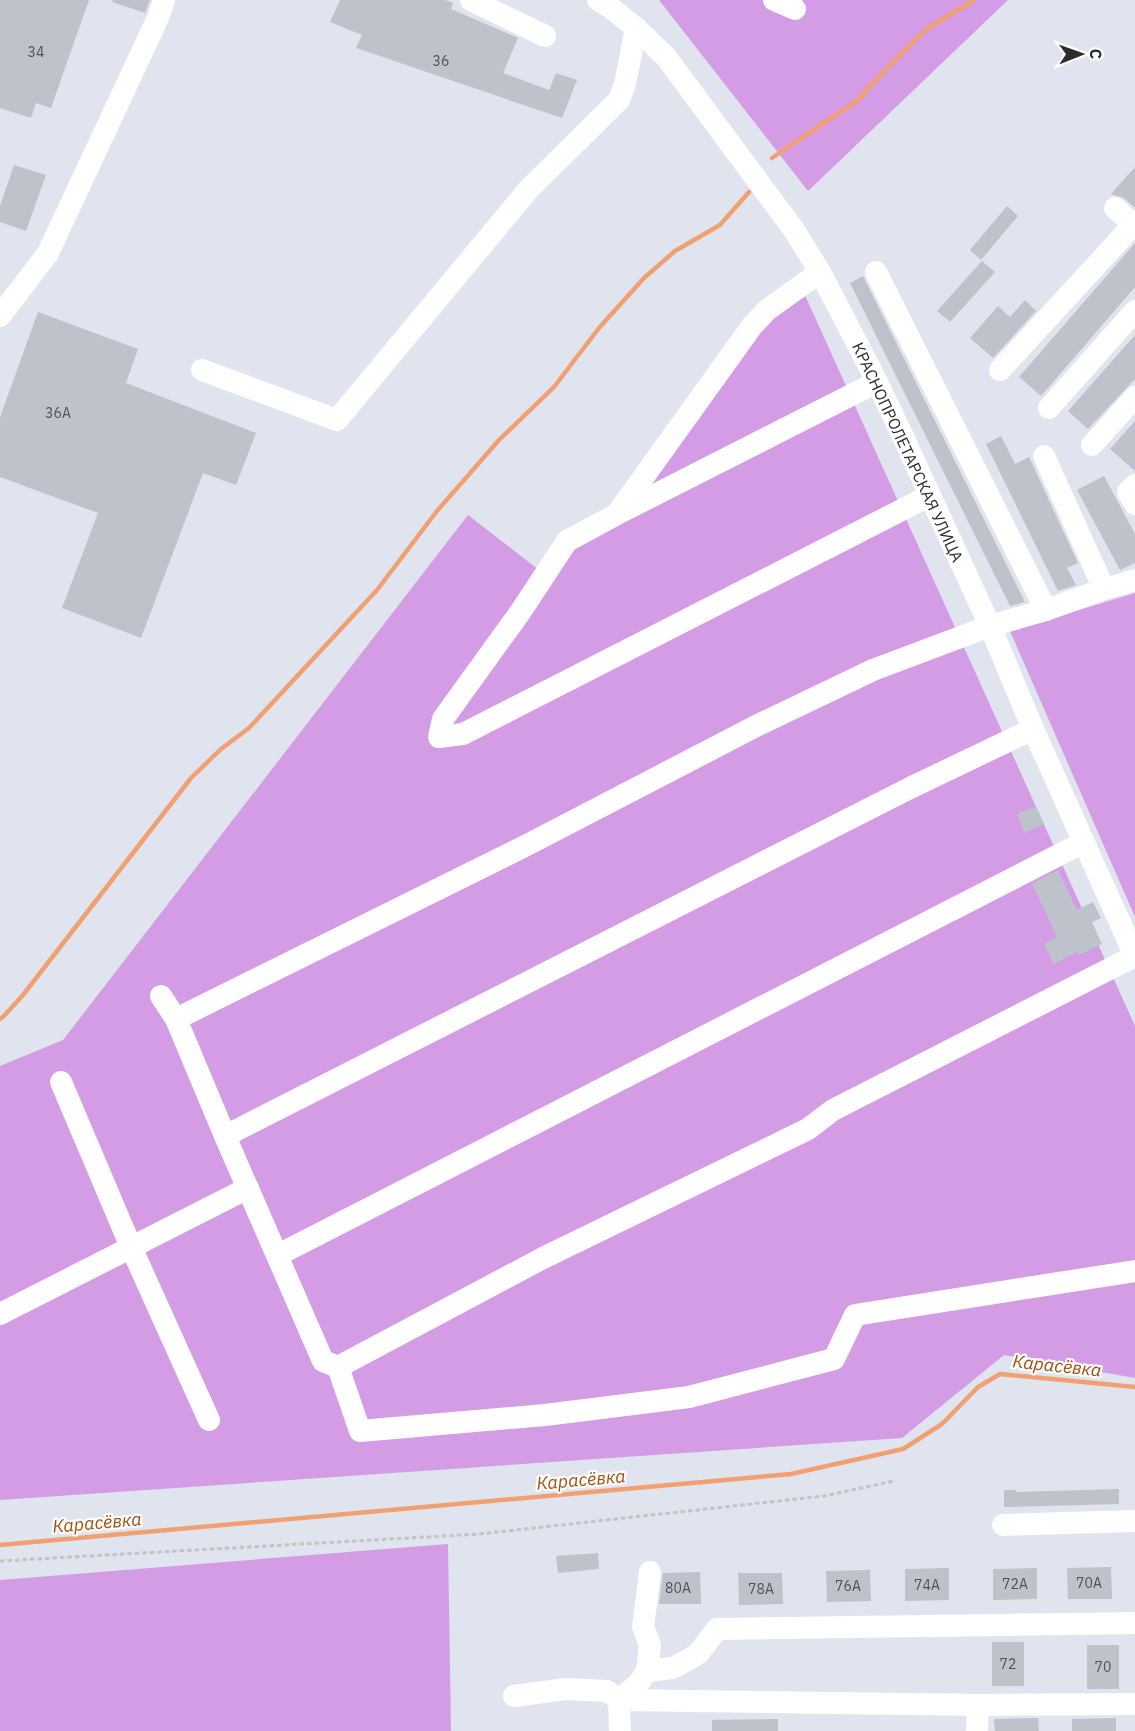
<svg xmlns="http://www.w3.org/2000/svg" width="1135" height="1731" viewBox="0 0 1135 1731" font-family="'IBM Plex Sans',sans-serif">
  <rect width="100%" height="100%" fill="#dfe4ee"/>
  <g fill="#d39ce5">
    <path d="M659,0H1008L808,191Z"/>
    <path d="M804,293L1135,1026V1378L1004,1355L902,1438L0,1500V1066L63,1040L468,515L548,577L573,545L628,511L756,328Z"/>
    <path d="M1135,593V917L1010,631Z"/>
    <path d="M448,1544L451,1731H0V1580Z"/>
  </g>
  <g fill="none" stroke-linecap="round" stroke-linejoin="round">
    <g stroke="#f1a072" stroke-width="4.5">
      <path d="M772,158L862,97L865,91L916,39L931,26L974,0"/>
      <path d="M0,1019L4,1016L23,995L191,778L221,749L249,728L377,590L437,511L499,440L554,387L599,328L644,278L675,251L720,225L749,192"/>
      <path d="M0,1545L791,1474L903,1449L942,1424L978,1387L1000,1374L1135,1387"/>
    </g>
  </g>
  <g fill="#bec2ca">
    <path d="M0,0H89L51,108L36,103L31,118L0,108Z"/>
    <path d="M113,0H150L145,13L112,2Z"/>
    <path d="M340,0H445L453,3L451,9L518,38L503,73L549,90L556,73L577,80L562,118L356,48L362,35L330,22Z"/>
    <path d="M14,165L46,175L26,231L0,222V206Z"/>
    <path d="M1135,167V208L1124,198L1111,194Z"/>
    <path d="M1007,206L1018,216L981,260L970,250Z"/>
    <path d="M1135,243V287L1041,396L1019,377Z"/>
    <path d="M982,261L995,272L950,322L937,311Z"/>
    <path d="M863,276L864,278L1025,602L1010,606L850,283Z"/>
    <path d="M1025,300L1036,311L993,358L970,338L998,306L1010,317Z"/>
    <path d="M38,312L138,349L126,383L256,433L236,485L203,473L141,638L62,608L98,513L0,477V417Z"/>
    <path d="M1135,335V379L1088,429L1068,411Z"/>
    <path d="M1135,421V471L1110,449Z"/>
    <path d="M1001,436L1015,464L1029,457L1078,563L1067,568L1076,585L1058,591L986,444Z"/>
    <path d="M1104,476L1135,534V563L1120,570L1077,490Z"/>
    <path d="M1036,806L1044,824L1025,833L1017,814Z"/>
    <path d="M1058,870L1077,910L1093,902L1101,918L1092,922L1102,944L1079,955L1077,952L1054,964L1044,944L1057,937L1032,884Z"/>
    <path d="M1119,1489V1504L1004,1507V1490H1016V1492Z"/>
    <path d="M598,1553L599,1569L558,1573L556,1556Z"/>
    <path d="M1111,1567L1112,1599H1068L1067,1568Z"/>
    <path d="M949,1568V1600L905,1601V1569Z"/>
    <path d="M1037,1568V1599L993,1600V1569Z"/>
    <path d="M870,1570L871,1601L827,1602L826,1571Z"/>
    <path d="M700,1572L701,1604H659L663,1573Z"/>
    <path d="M738,1573H782L783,1604L739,1605Z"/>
    <rect x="992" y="1642" width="32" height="44"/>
    <rect x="1087" y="1645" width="32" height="44"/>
    <path d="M1038,1718L1039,1731H995L994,1719Z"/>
    <path d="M1116,1718V1731H1072V1719Z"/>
    <path d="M778,1719V1731H712V1720Z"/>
  </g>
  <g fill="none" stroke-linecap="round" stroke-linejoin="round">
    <path stroke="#c4c4c4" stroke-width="3" stroke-dasharray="4.5 3" stroke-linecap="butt" d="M0,1561L479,1534L824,1496L894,1481"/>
    <g stroke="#fff" stroke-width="22">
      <path d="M471,0L545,36"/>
      <path d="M598,0L611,8L636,28L666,57L794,230L820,272L871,370L900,430L990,626L1033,729L1135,956"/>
      <path d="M774,0L795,9"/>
      <path d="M1115,208L1135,226"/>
      <path d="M820,272L767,310L752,326L617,514L567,541L521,611L443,719L439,737L463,734L929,496"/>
      <path d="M876,272L1046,610"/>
      <path d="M0,316L48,253L157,20L164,0"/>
      <path d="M202,370L337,420L528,190L619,100L625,84L636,28"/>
      <path d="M1000,370L1135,223"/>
      <path d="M1049,408L1135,311"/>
      <path d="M1092,445L1135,397"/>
      <path d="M1044,456L1104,589"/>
      <path d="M1135,485L1128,492L1135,504"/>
      <path d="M621,512L877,382"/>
      <path d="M161,996L176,1019L225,1136L323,1361L338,1367L360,1431L545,1415L689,1397L834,1359L855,1315L1135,1271"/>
      <path d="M176,1019L527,845L758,725L873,670L990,626L1046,610L1104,589L1135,580"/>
      <path d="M61,1082L131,1247L209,1420"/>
      <path d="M225,1136L912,787L1033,729"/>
      <path d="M278,1255L1084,842"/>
      <path d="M0,1314L248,1188"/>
      <path d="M338,1367L543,1258L808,1129L833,1110L1135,956"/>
      <path d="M1003,1525L1135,1521"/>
      <path d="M647,1671L673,1668L698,1654L717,1629L1135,1623"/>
      <path d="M514,1696L566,1689L607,1691L619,1700L978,1705L1135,1704"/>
      <path d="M620,1731L619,1700L638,1684L647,1671L650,1645L643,1627L650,1572"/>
      <path d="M977,1731L978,1705"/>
    </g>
  </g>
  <g text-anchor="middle" stroke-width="4.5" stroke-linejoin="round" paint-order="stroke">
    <g font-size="14" fill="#515254">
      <text x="36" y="57">34</text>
      <text x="441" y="66">36</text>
      <text x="58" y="418">36А</text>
      <text x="1089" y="1588">70А</text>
      <text x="1015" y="1589">72А</text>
      <text x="927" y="1590">74А</text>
      <text x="848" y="1591">76А</text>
      <text x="678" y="1593">80А</text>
      <text x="761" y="1594">78А</text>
      <text x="1008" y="1669">72</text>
      <text x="1103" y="1672">70</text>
    </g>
    <g font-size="16" fill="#2d2d2d" stroke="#fff">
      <text transform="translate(908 452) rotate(65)" y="6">КРАСНОПРОЛЕТАРСКАЯ УЛИЦА</text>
    </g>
    <g font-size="18" font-style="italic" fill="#a24e0c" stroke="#fff">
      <text transform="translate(1057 1366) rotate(6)" y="6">Карасёвка</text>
      <text transform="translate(581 1480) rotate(-5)" y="6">Карасёвка</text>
      <text transform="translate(97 1523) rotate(-5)" y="6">Карасёвка</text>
    </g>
  </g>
  <g transform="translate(1081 54) rotate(89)" stroke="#ffffff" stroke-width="4.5" paint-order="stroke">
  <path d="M0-4.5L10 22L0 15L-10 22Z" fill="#2d2d2d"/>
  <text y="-9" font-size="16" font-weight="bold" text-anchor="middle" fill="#2d2d2d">С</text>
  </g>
</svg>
